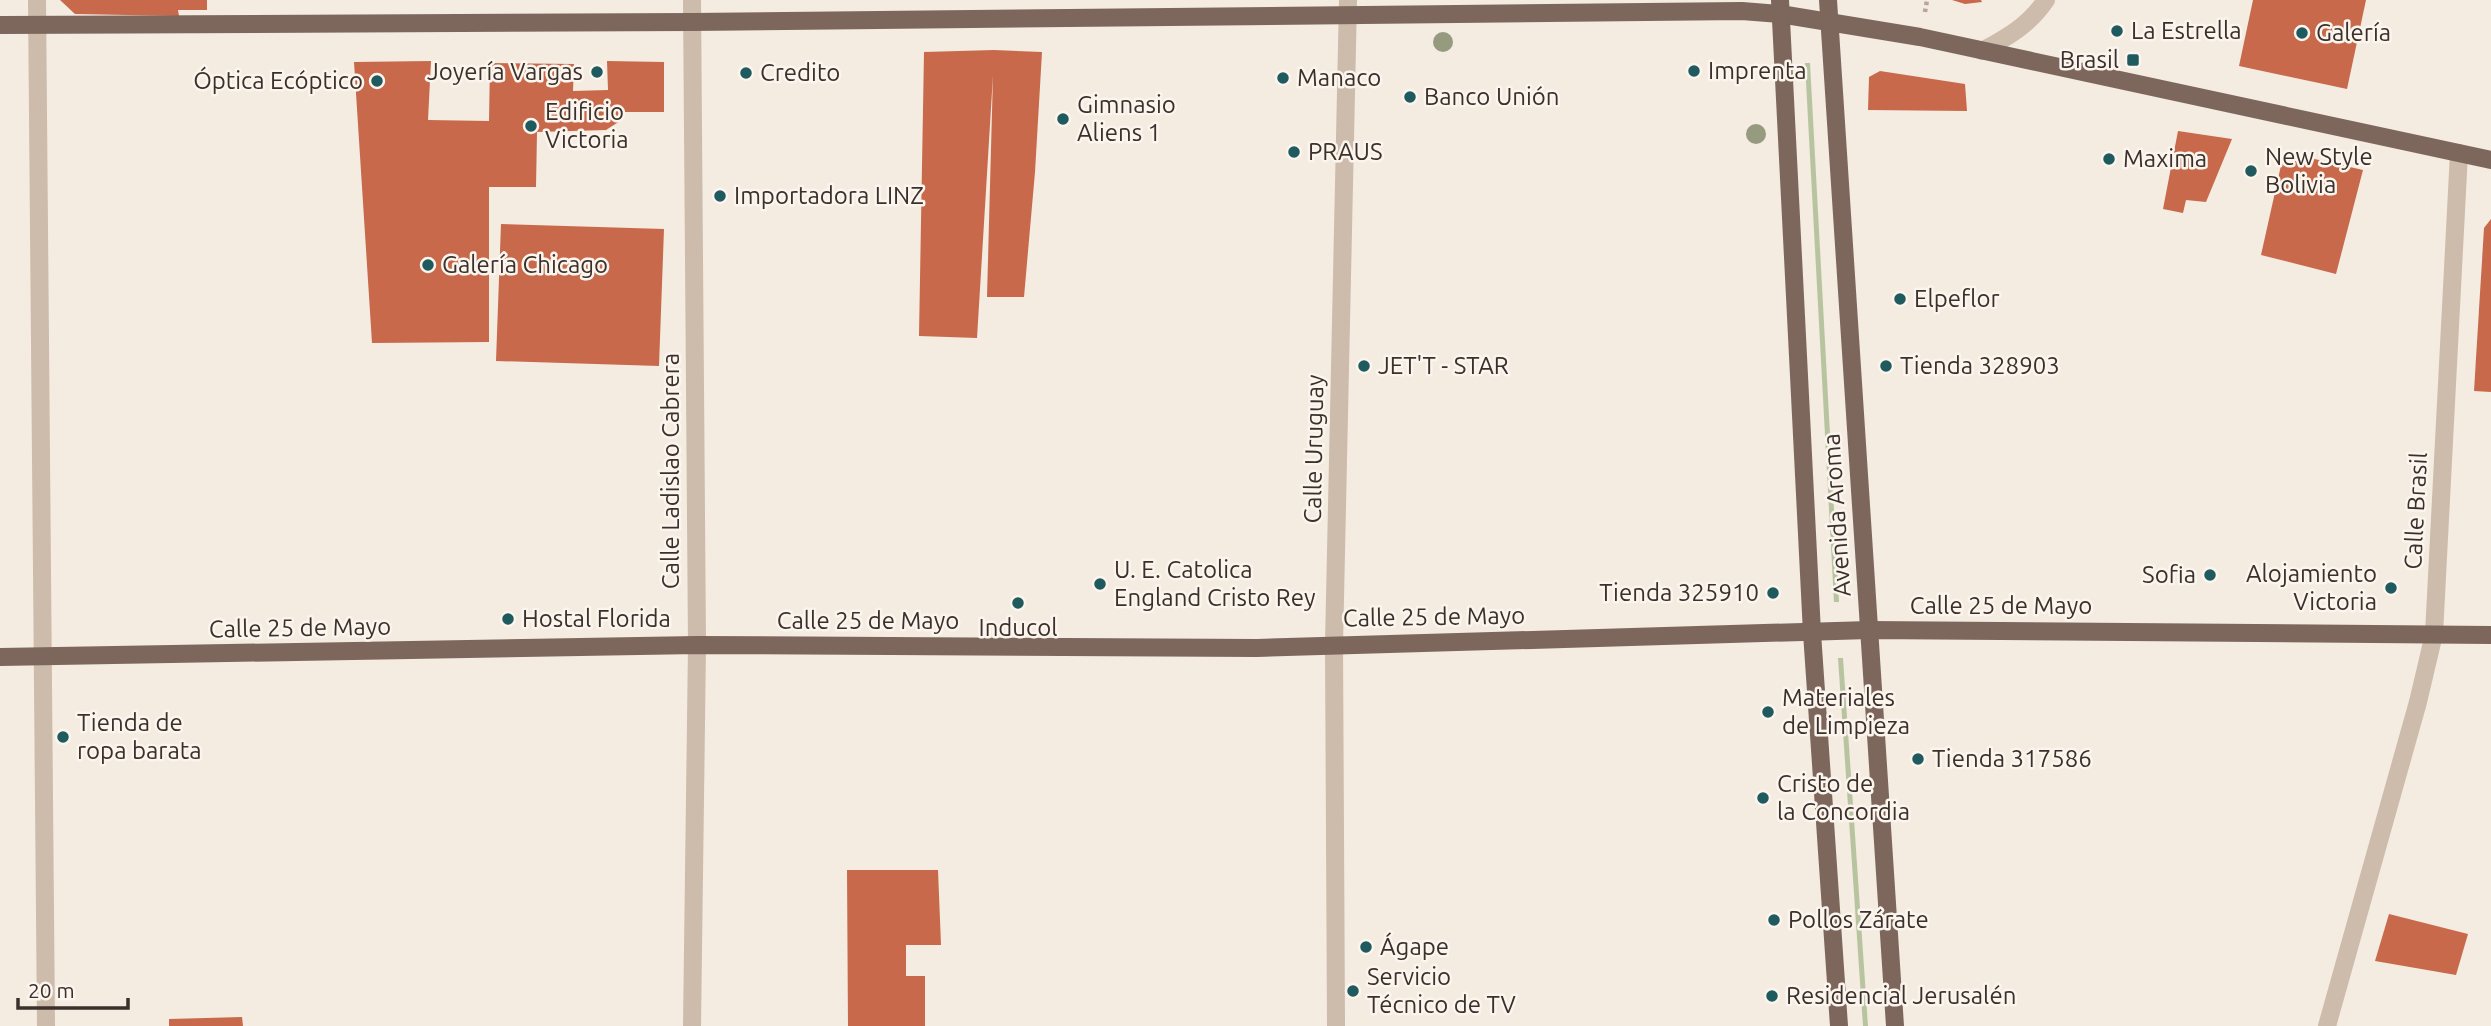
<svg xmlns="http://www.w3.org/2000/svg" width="2491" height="1026" viewBox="0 0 2491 1026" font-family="Ubuntu,sans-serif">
  <rect width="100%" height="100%" fill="#f4ebe1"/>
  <g fill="#b8c4a0">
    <path d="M1805,63H1810L1839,602H1834Z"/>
    <path d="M1838,658H1843L1868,1026H1863Z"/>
  </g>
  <g fill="#c8694b">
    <path d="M60,0H207V10H178L179,16L75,14Z"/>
    <path d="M1952,0H1981L1982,2L1965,4Z"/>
    <path d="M2253,0H2366L2347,89L2239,66Z"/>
    <path d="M994,50L1042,52L1035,172L1024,297H987L993,75L977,338L919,336L924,52Z"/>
    <path d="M431,61L428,120L489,121L490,63L574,64L573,91L608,90L607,61L664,62V112H622L620,121L606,130L537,132L536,187H489V342L372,343L354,62Z"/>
    <path d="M1880,71L1965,84L1967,111L1868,110L1869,77Z"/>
    <path d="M2178,131L2232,139L2206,202L2186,200L2183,213L2163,209Z"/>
    <path d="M2284,152L2363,170L2336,274L2261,255Z"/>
    <path d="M2491,219V392L2474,391L2484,228Z"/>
    <path d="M501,224L664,229L659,366L496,361Z"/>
    <path d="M847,870H938L941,945H906V976H925V1026H848Z"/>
    <path d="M2389,914L2468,934L2456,975L2375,961Z"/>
    <path d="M242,1017L243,1026H169V1019Z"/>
  </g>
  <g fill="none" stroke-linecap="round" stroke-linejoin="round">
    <path stroke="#b9a596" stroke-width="4.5" stroke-dasharray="3.5 3.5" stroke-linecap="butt" d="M1925,12L1927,0"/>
    <g stroke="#cdbbac" stroke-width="18">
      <path d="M37,0L46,1026"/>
      <path d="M1982,51C2008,37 2029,25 2046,0"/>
      <path d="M692,1026L697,645L692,0"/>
      <path d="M1336,1026L1334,644L1348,0"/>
      <path d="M2327,1026L2418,702L2434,634L2459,153"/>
    </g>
    <g stroke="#7d675c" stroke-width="18">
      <path d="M1780,0L1812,633L1839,1026"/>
      <path d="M1828,0L1895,1026"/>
      <path d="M0,25L692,22L1742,11L1780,14L1920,37L2491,160"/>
      <path d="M0,657L697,645L1257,648L1869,630L2491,635"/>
    </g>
  </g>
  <g fill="#969b7f">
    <circle cx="1443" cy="42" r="10"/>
    <circle cx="1756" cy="134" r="10"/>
  </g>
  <g fill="#1f5a5e" stroke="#fbf5ee" stroke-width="2.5">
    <circle cx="2117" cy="31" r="7"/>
    <circle cx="2302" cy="33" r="7"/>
    <rect x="2126" y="53" width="14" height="14" rx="3.5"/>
    <circle cx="1694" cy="71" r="7"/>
    <circle cx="597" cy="72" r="7"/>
    <circle cx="746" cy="73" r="7"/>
    <circle cx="1283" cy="78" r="7"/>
    <circle cx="377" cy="81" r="7"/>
    <circle cx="1410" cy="97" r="7"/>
    <circle cx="1063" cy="119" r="7"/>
    <circle cx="531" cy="126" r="7"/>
    <circle cx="1294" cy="152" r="7"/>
    <circle cx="2109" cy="159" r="7"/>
    <circle cx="2251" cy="171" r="7"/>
    <circle cx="720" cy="196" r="7"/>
    <circle cx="428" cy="265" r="7"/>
    <circle cx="1900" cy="299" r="7"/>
    <circle cx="1364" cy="366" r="7"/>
    <circle cx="1886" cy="366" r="7"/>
    <circle cx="2210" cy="575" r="7"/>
    <circle cx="1100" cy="584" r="7"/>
    <circle cx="2391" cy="588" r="7"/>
    <circle cx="1773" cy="593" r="7"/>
    <circle cx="1018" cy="603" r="7"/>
    <circle cx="508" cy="619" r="7"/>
    <circle cx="1768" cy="712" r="7"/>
    <circle cx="63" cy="737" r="7"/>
    <circle cx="1918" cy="759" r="7"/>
    <circle cx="1763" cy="798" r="7"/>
    <circle cx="1774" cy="920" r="7"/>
    <circle cx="1366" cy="947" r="7"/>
    <circle cx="1353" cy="991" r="7"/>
    <circle cx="1772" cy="996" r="7"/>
  </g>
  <g text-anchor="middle" stroke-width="5" stroke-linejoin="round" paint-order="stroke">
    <g font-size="24" fill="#3b302b" stroke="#fbf5ee" text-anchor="start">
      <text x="2131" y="39">La Estrella</text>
      <text x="2316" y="41">Galería</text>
      <text x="2119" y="68" text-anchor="end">Brasil</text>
      <text x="1708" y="79">Imprenta</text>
      <text x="583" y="80" text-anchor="end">Joyería Vargas</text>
      <text x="760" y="81">Credito</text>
      <text x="1297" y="86">Manaco</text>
      <text x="363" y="89" text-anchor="end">Óptica Ecóptico</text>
      <text x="1424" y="105">Banco Unión</text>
      <text x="1077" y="113">Gimnasio<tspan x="1077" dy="28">Aliens 1</tspan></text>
      <text x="545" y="120">Edificio<tspan x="545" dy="28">Victoria</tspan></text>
      <text x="1308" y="160">PRAUS</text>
      <text x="2265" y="165">New Style<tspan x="2265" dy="28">Bolivia</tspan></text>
      <text x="2123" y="167">Maxima</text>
      <text x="734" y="204">Importadora LINZ</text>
      <text x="442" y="273">Galería Chicago</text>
      <text x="1914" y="307">Elpeflor</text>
      <text x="1378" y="374">JET'T - STAR</text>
      <text x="1900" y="374">Tienda 328903</text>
      <text x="1114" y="578">U. E. Catolica<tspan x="1114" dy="28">England Cristo Rey</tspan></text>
      <text x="2377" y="582" text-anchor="end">Alojamiento<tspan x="2377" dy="28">Victoria</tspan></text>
      <text x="2196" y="583" text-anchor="end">Sofia</text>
      <text x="1759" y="601" text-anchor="end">Tienda 325910</text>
      <text x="522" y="627">Hostal Florida</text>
      <text x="1018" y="636" text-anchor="middle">Inducol</text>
      <text x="1782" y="706">Materiales<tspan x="1782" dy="28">de Limpieza</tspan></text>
      <text x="77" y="731">Tienda de<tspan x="77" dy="28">ropa barata</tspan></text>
      <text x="1932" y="767">Tienda 317586</text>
      <text x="1777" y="792">Cristo de<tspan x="1777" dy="28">la Concordia</tspan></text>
      <text x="1788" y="928">Pollos Zárate</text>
      <text x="1380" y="955">Ágape</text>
      <text x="1367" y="985">Servicio<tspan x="1367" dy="28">Técnico de TV</tspan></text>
      <text x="1786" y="1004">Residencial Jerusalén</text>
    </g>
    <g font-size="24" fill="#3b302b" stroke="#fbf5ee">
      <text transform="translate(1314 449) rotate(-89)" y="8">Calle Uruguay</text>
      <text transform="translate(671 471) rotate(-90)" y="8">Calle Ladislao Cabrera</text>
      <text transform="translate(2416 511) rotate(-87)" y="8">Calle Brasil</text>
      <text transform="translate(1837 515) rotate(-94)" y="8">Avenida Aroma</text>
      <text x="2001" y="614">Calle 25 de Mayo</text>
      <text transform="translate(1434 617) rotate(-1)" y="8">Calle 25 de Mayo</text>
      <text x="868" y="629">Calle 25 de Mayo</text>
      <text transform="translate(300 628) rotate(-1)" y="8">Calle 25 de Mayo</text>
    </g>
  </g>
  <path d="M18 998v10h110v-10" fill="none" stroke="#3b302b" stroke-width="3.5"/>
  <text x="28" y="998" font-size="21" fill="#3b302b" stroke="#fbf5ee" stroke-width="5" paint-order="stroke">20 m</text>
</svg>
